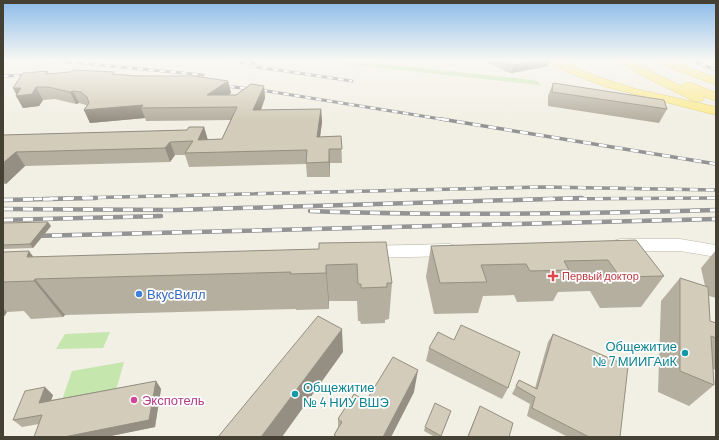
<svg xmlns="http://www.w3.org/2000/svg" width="719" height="440" viewBox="0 0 719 440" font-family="Barlow,sans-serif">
  <rect width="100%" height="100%" fill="#f2efe4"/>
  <g fill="#c5e6ad">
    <path d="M307,60H342L516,78L537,81L541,85Z"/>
    <path d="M110,332L103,348L56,349L65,334Z"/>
    <path d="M124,362L116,390L62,400L72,371Z"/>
  </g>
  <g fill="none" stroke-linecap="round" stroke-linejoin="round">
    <g stroke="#bdb8a7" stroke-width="1">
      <g id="minor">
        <path d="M620,239H680L716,245V257L680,251H620L614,249L612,245L614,241Z"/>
        <path d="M450,244L456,246L458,250L456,254L450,256L368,258L362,256L360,252L362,248L368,246Z"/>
      </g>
    </g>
    <g stroke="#e1cb63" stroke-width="1">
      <g id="major">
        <path d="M547,60H560L595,76L636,89L716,107V115L607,87L567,72Z"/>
        <path d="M616,60H629L683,87L682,85L684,83H692L716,93V101L703,96L704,98L702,101H694L645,77Z"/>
        <path d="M655,60H669L716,78V85L656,62Z"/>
      </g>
    </g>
    <use href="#minor" fill="#fff" fill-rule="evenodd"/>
    <use href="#major" fill="#fceb93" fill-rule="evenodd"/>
    <g stroke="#949494" stroke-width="3">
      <g id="rail-far2">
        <path d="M33,60L54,62"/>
        <path d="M50,60L203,75"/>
        <path d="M223,60L257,64"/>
        <path d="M690,60L716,70"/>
        <path d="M251,66L352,81"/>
        <path d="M3,76L33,75"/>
        <path d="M218,85L267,91L447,120"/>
      </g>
    </g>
    <g stroke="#949494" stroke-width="3.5">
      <g id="rail-far1">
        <path d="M441,119L716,164"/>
        <path d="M34,199L543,187L716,190"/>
        <path d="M547,199L716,198"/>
      </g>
    </g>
    <g stroke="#949494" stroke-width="4.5">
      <g id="rail">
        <path d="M3,200L96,198"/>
        <path d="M3,209L175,210L582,198"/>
        <path d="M310,211C445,216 581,214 716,210"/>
        <path d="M3,220L161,216"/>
        <path d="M32,236L716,219"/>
      </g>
    </g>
    <use href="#rail-far2" stroke="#fff" stroke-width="2" stroke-dasharray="5.5" stroke-linecap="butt"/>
    <use href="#rail-far1" stroke="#fff" stroke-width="2.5" stroke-dasharray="8" stroke-linecap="butt"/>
    <use href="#rail" stroke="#fff" stroke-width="3" stroke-dasharray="10" stroke-linecap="butt"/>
  </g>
  <g fill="#b5afa0">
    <path d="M484,60H551L549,66L511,73L507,72Z"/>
    <path d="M48,71L49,74H115L228,81L231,93L228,95H236L264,86L265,98L261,110L321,109L322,122L320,137L341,136L342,163H330V177H307L306,164L189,167L185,155H175L170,162L25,166L6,184H3V135L187,130L204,127L208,140L222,139L231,120L146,121L145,118L90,123L84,110L87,105H86L79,103L76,104L55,99L43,100L39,106L23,108L16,95Z"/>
    <path d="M553,83L667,109L659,123L548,106V96Z"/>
    <path d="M3,223L51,226L33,248L3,249Z"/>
    <path d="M636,240L664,276L641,307L600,308L590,291L558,292L553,301L517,302L514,295L483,296L478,313L434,314L426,277L431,246Z"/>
    <path d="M319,243L392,283L389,319L385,320V323L361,324L360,321H358L357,301H329V309L296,310V309L65,315L63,317L31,319L24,311L7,312L3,318V252L33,257L319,249Z"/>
    <path d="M716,250V298L709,296L710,321L716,323V370L713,369L714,385L689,406L658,392L661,301L680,278L705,286L701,268Z"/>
    <path d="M553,334L620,437H568L527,416L530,404L512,394L519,380L535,388L548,342Z"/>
    <path d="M429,348L508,388L502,399L426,361Z"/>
    <path d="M156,381L161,389L155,427L106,437H34L39,424L22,427L13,420L53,395L51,400Z"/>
    <path d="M414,392L391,437H334V435L338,427V419L366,401Z"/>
    <path d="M480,406L509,437H467Z"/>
    <path d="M451,411L441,437H435L424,431L425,427Z"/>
  </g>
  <g fill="#948f82">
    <path d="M544,60H551L549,66L511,73L513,65Z"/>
    <path d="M228,81L231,93L211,108L207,95Z"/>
    <path d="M264,86L265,98L256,123L253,110Z"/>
    <path d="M36,87L43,100L39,106L23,108L16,96H17L13,88Z"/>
    <path d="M73,91L79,103L76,104L70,92Z"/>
    <path d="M143,105L141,108L145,118L90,123L84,110Z"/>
    <path d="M321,109L322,122L318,151L317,137Z"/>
    <path d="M204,127L208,141L198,140Z"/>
    <path d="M170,142L175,155L170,162L165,148Z"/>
    <path d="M329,149L330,163V177L329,162Z"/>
    <path d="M16,152L25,166L6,184L3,180V163Z"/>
    <path d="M48,222L51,226L33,248L30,244Z"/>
    <path d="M29,251L50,279L27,257Z"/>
    <path d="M326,265L329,301V309L326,273Z"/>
    <path d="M35,279L65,315L63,317L34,281Z"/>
    <path d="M3,308L7,312L3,318Z"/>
    <path d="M342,329L343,352L282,437H261Z"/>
    <path d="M418,370L414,392L391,437H383Z"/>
    <path d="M156,381L161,389L155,427L106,437H64Z"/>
    <path d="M45,387L53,395L48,410L39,403Z"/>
  </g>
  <g fill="#d3ccba" stroke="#948f82">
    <path d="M499,60H544L513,65H509Z"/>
    <path d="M74,70L114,72L112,74L135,76H194L228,81L207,95H236L251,84L264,86L253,110L321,109L317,137L341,136L342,149H329V162L306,163L307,150L185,153L193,141L170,142L165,148L16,152L3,163V135L187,130L189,127H204L198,140L222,139L237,107L141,108L143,105L84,110L89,103L87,97L81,92L73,91L70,92L48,87H36L32,94L16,96L21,88H13L23,73L48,71L45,74L70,72Z"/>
    <path d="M553,83L664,100L667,109L552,92Z"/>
    <path d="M48,222L30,244L3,245V223Z"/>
    <path d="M636,240L664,276L620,277L608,260L564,261L569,270L530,271L526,264L481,265L487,282L440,283L431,246Z"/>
    <path d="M386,242L392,283H387V287L361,288V284H358L357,264L326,265V273L290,274L291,272L35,279L34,281L3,282V275L4,273H3V252L29,251L27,257L319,249V243Z"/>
    <path d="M680,278L708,287L710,321L716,323V338L711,336L714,385L680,371Z"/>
    <path d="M318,316L342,329L261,437H218Z"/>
    <path d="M461,325L520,352L508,388L429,348L438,332L454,340Z"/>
    <path d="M553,334L628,366L620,437H589L532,408L535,397L516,386L519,380L537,389Z"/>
    <path d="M393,357L418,370L383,437H337L334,435L342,422L338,419L354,394L366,401Z"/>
    <path d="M156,381L149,420L64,437H34L42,415L13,420L25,391L45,387L39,403Z"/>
    <path d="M435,403L451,411L441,436L425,427Z"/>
    <path d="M480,406L513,423L509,437H468Z"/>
  </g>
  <linearGradient id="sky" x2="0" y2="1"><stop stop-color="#8bbbea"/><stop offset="0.5" stop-color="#f9f8f3"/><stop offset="1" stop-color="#f9f8f3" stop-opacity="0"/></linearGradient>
  <rect width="719" height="121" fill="url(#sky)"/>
  <path fill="#e0444e" stroke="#fff" stroke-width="1.5" d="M551 270h4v4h4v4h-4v4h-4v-4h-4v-4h4z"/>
  <circle fill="#3f7fe0" stroke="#fff" stroke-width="1.5" cx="139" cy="294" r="4"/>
  <g fill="#0f9aa8" stroke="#fff" stroke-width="1.5">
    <circle cx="685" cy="353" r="4"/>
    <circle cx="295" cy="394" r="4"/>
  </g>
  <circle fill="#d1479c" stroke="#fff" stroke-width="1.5" cx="134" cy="400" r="4"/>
  <g text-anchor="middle" stroke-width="3.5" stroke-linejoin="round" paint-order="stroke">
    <g font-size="11" fill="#be3a42" stroke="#fff" text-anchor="start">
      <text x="562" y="280">Первый доктор</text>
    </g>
    <g font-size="13" fill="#366cbe" stroke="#fff" text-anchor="start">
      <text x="147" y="299">ВкусВилл</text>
    </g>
    <g font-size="13" fill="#0d838f" stroke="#fff" text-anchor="end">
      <text x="677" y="351">Общежитие<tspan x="677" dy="15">№ 7 МИИГАиК</tspan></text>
      <text x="303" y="392" text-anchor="start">Общежитие<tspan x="303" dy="15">№ 4 НИУ ВШЭ</tspan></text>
    </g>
    <g font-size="13" fill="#b23c85" stroke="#fff" text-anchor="start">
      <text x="142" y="405">Экспотель</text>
    </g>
  </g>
  <rect width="719" height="440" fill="none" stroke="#444034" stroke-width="8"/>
</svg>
